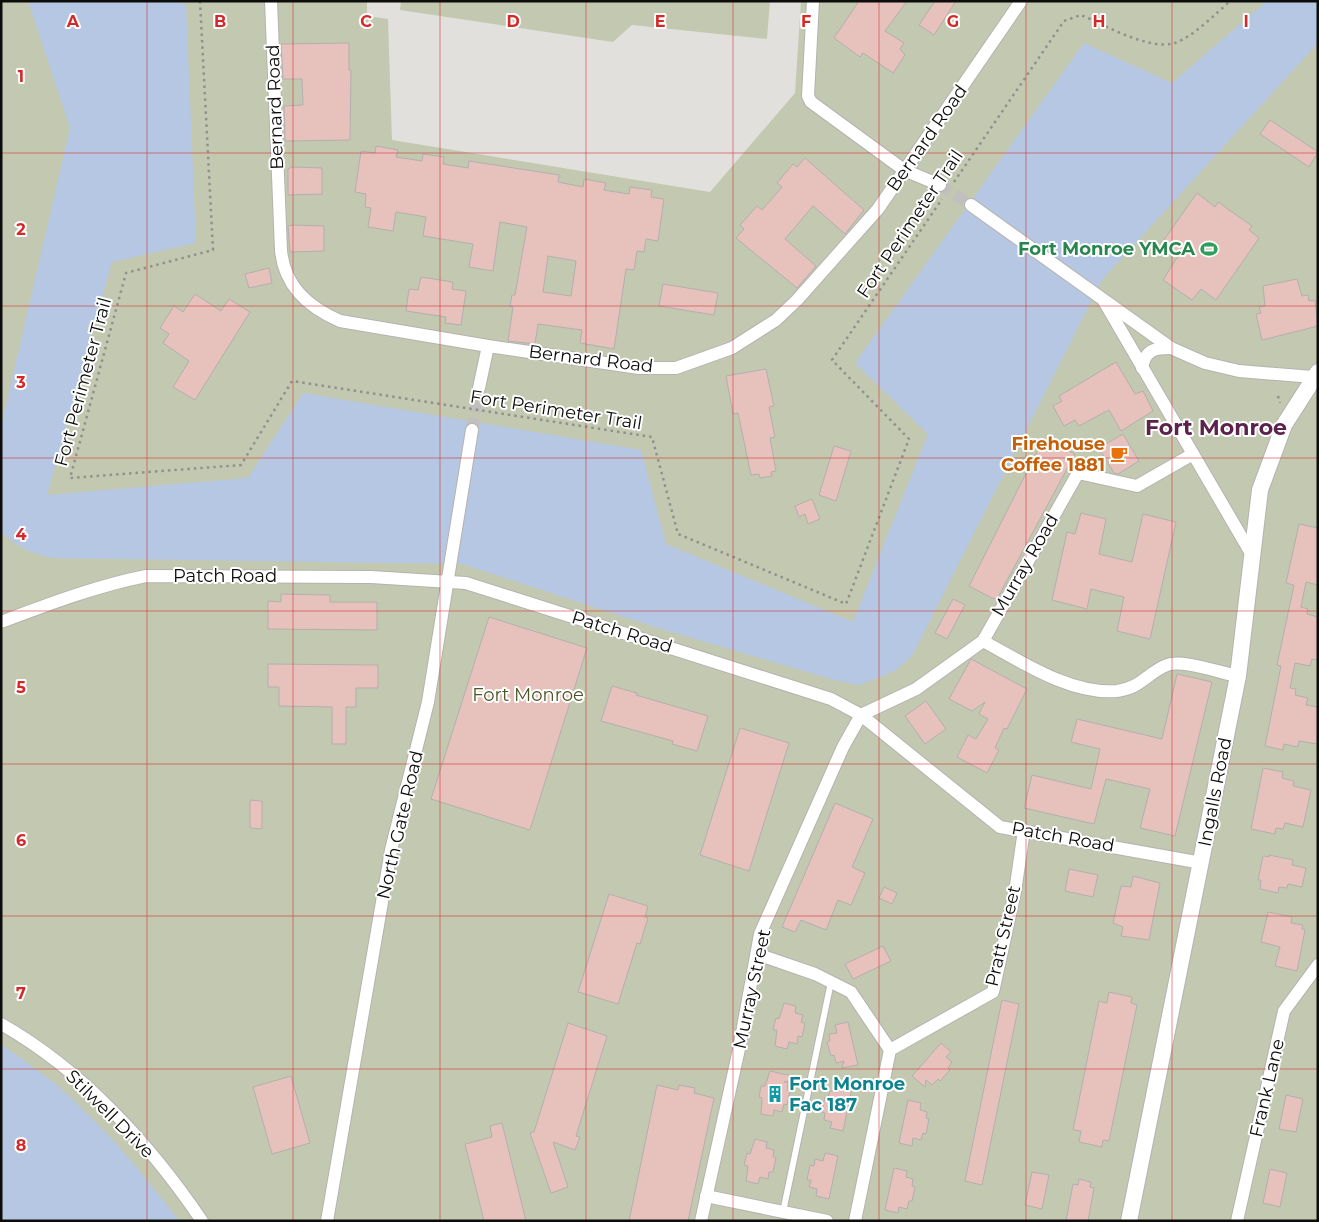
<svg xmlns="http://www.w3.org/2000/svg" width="1319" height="1222" viewBox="0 0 1319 1222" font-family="Montserrat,sans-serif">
  <rect width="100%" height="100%" fill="#e2e0dd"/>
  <g fill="#c3c9b0">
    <path d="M1,1H367V16L388,19L392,140L710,192L795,93L801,1H1318V1221H169L1,1063Z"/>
    <path d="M401,1H770L767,39L632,25L613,42L400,10Z"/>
  </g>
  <g fill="#b5c7e3">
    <path d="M28,1H166L186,4L196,243L112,262L47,495L248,478L303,393L641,450L666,544L853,622L928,434L855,363L1084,43L1172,83L1267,1H1318V43L1102,280L912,656L895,671L860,685L834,680L658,628L462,564L51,558C31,553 16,547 1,532V427L70,128Z"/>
    <path d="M1,1044C20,1058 41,1072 59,1087C104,1127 143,1173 179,1221H1Z"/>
  </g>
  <g fill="#e7c1bc" stroke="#b3afaf" fill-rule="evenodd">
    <path d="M859,1H907L885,31L904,43L900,49L905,55L893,73L863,53L860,57L834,38Z"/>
    <path d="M935,1H956L934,35L919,25Z"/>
    <path d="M349,43V70H351L350,140L285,141L284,106L303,105L302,79H283L281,44Z"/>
    <path d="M1270,120L1318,152L1309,167L1260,134Z"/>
    <path d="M376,146L398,150L396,157L422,161L423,154L444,157L443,164L468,168L469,161L559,175L558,182L583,187L584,179L606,183L604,190L629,194L630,187L652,190L651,197L664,199L658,241L646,239L644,252L637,251L634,270L626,269L614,349L580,343L582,330L538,324L535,344L508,341L513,307L510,306L512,295H515L527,227L500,222L493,271L469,267L473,244L423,236L426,217L396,212L393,231L368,227L371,208L365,207L366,194L355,192L361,151L375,153ZM548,256L576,261L571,296L543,292Z"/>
    <path d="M805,158L864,210L845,234L813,206L785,239L816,266L797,288L736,238L744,229L740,225L757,206L762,210L782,187L777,183L793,164L797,167Z"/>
    <path d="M292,167L322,168V194L288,195V169Z"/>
    <path d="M1197,193L1215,207L1218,202L1252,226L1249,230L1259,238L1216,300L1201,289L1192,300L1163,280L1178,256L1161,244Z"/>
    <path d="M293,225L324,226V251L290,252L288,226Z"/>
    <path d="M269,268L272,283L249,288L245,274Z"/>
    <path d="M421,277L453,282L452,289L466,291L461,325L445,323L446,317L406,311L409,289L418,290Z"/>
    <path d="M1297,279L1302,296L1308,295L1309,301L1315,300L1318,326L1262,340L1256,314L1261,313L1259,307L1265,306L1263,286Z"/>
    <path d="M663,284L718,293L714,315L659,306Z"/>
    <path d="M195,294L221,311L229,299L250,312L195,400L173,387L189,361L163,343L169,334L160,328L174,306L183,312Z"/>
    <path d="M1116,362L1135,394L1143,391L1153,411L1121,431L1109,410L1079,426L1075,420L1064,426L1053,406L1062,401L1059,396Z"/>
    <path d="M766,369L774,406L769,407L775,437L770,438L776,471L771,472L772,476L760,478L759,474L751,475L738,413L733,414L726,376Z"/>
    <path d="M1123,434L1139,461L1118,474L1114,473L1099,448Z"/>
    <path d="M1044,438L1075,454L997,599L992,598L969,586Z"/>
    <path d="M834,446L851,451L836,501L819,495Z"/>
    <path d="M812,499L820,519L808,524L805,514L799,517L795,506Z"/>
    <path d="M1081,513L1106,519L1099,554L1132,562L1143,514L1176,522L1150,639L1117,631L1124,597L1091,589L1087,609L1052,600L1067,532L1075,534Z"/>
    <path d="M1299,524L1318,528V585L1306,582L1301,607L1308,609L1307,614L1318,617V660L1312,659L1310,666L1295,663L1290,688L1296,689L1295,695L1308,698L1306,705L1318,707V744L1299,741L1298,747L1284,744L1283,750L1265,746L1281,666L1277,665L1294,585L1286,583Z"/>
    <path d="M281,594L330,595V602H377V630L268,629V601L281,602Z"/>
    <path d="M953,599L965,605L947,639L935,633Z"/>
    <path d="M489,617L587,648L530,830L431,799Z"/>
    <path d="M971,659L1027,689L1007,729L1004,728L995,748L999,750L987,773L957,757L968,735L976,739L988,719L979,714L985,702L972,711L949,699Z"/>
    <path d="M268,664L378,665V688H356V707H346V744H332V707L279,706V687H268Z"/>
    <path d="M1177,674L1212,682L1175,836L1140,828L1150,789L1106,779L1094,824L1024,808L1032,775L1091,789L1100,749L1071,742L1077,719L1162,739Z"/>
    <path d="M612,686L637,693L636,695L708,716L697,751L672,744L673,741L601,721Z"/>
    <path d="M926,701L946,729L925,744L905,716Z"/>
    <path d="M740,728L789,743L749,871L700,855Z"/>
    <path d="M1263,768L1283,772L1282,778L1294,781L1293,786L1311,790L1303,827L1285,823L1283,829L1276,828L1275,834L1251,829Z"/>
    <path d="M250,800L262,801V829L250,828Z"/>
    <path d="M835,803L873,819L852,867L865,873L851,905L838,900L826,930L801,920L795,932L782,927Z"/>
    <path d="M1269,855L1293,860L1292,865L1306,868L1302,887L1288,884L1287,888L1279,887L1278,893L1260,889L1261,880H1258L1263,856L1269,857Z"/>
    <path d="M1069,869L1098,875L1093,897L1065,891Z"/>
    <path d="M1133,876L1160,883L1149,940L1121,936L1123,927L1113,923L1121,886L1131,887Z"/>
    <path d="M884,887L897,893L892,904L879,898Z"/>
    <path d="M609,894L648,906L645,917L648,918L640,944L637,943L618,1004L578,992Z"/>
    <path d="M1268,912L1292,917L1291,923L1303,925L1302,929L1305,930L1297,971L1275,966L1280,947L1261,942Z"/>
    <path d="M883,946L891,961L853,979L845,964Z"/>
    <path d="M1109,992L1132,997L1131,1003L1137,1005L1109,1141L1103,1140L1102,1147L1079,1142L1081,1131L1073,1130L1099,1001L1107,1003Z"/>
    <path d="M1002,1000L1019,1004L982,1185L965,1181Z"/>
    <path d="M784,1003L796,1006L795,1013L803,1015L801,1022L805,1023L802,1037L798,1036L797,1044L789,1042L787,1049L775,1046L777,1030H773L776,1018L779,1019Z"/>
    <path d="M848,1022L858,1065L842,1068L844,1061L836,1063L834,1055L831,1056L827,1042L830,1041L829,1034L837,1033L835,1025Z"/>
    <path d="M568,1023L607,1036L576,1136L580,1137L575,1150L553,1142L568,1187L551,1193L530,1133L534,1132Z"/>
    <path d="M941,1043L951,1052L946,1057L952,1062L948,1068L950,1070L940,1081L938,1079L932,1085L926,1080L925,1087L912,1076Z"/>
    <path d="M770,1071L801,1078L784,1082H788L787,1090H790L787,1105L784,1104L782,1112L774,1110L773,1116L761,1114L762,1098L759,1097L761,1086H765Z"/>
    <path d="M291,1076L310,1143L272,1154L253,1087Z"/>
    <path d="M657,1085L678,1090L679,1085L695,1088L694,1093L714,1098L688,1221H629Z"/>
    <path d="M839,1086L852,1088L843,1131L830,1128L832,1122L824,1120L825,1113L822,1112L825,1097L828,1098L830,1091L838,1092Z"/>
    <path d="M1286,1095L1303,1099L1296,1132L1279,1129Z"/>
    <path d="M908,1100L921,1103L920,1110L927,1112L926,1118L929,1119L926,1134L923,1133L921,1140L913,1138L912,1146L899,1143Z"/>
    <path d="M502,1123L526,1221H484L465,1144L492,1137L490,1126Z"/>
    <path d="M755,1139L767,1142L766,1148L774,1150L773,1157L776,1158L773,1172H769L768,1179L760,1177L758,1184L746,1181L748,1166L744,1165L747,1153L750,1154Z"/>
    <path d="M825,1153L838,1156L829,1199L816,1196L817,1189L809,1187L811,1180H807L810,1165L814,1166L815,1159L823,1161Z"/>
    <path d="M894,1168L907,1171L906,1177L913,1179L912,1186L915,1187L912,1201H909L907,1209L899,1207L898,1213L885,1210Z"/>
    <path d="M1270,1169L1287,1173L1280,1207L1263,1203Z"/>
    <path d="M1032,1172L1049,1175L1042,1209L1025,1205Z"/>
    <path d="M1079,1179L1091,1182L1090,1187L1094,1188L1088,1221H1066L1073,1184L1078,1185Z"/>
  </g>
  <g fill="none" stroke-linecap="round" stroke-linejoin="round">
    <g stroke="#c2c0be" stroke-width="12" stroke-dasharray="12 6" stroke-linecap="butt">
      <path d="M940,185L971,205"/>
      <path d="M472,430L479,388"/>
    </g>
    <g stroke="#b5b2b0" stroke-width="8">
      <path id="service" d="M783,1212L831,982"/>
    </g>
    <g stroke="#b5b2b0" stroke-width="14">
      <g id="minor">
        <path d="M271,1L281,250C284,286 308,307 340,321L488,346L639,368H676L732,348L776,320L797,300L878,209L1021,1"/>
        <path d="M813,1L808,96L811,102L904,170L940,185"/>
        <path d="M971,205L1171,348L1205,363L1239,371L1313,377"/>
        <path d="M1105,303L1252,555"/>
        <path d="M1142,368C1145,350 1154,348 1171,348"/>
        <path d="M479,388L488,346"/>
        <path d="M1,622C49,604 96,586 146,576L371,577L466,583L831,699L861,715L1000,827L1202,863"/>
        <path d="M983,641C1022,662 1071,695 1117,691C1141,688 1147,673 1167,665C1182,659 1221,673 1238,676"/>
        <path d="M757,954L815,974L851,992L890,1050"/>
        <path d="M1,1024C82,1070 150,1144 202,1221"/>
        <path d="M706,1196L827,1221"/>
        <path d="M327,1221L391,850L428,702L472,430"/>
        <path d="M701,1221L739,1049L760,934L843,747L861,715L916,689L983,641L1078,473L1137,486L1193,454"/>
        <path d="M855,1221L890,1050L993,992L1015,892L1024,830"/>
        <path d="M1237,1221L1284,1011L1318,965"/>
      </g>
    </g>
    <g stroke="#b5b2b0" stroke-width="18">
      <path id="tertiary" d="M1129,1221L1238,676L1260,490L1284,425L1318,372"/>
    </g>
    <g stroke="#91908e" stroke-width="2.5" stroke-dasharray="2.5 4" stroke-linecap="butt">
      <path d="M200,1L213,250L126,273L70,478L241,465L292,381L652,437L678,534L846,604L909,439L832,360L942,199"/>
      <path d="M954,182L1064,21L1081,15C1105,25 1149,51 1175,43C1191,38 1217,13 1230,1"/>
      <path d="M1278,396L1280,403"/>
    </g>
    <use href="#service" stroke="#fff" stroke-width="6"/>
    <use href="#minor" stroke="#fff" stroke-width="12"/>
    <use href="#tertiary" stroke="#fff" stroke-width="16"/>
  </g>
  <path fill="none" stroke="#d62828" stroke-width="1" stroke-opacity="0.55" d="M147,1V1221M293,1V1221M440,1V1221M586,1V1221M733,1V1221M879,1V1221M1026,1V1221M1172,1V1221M1,153H1318M1,306H1318M1,458H1318M1,611H1318M1,764H1318M1,916H1318M1,1069H1318"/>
  <defs>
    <g id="stadium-bare" transform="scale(1.35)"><path d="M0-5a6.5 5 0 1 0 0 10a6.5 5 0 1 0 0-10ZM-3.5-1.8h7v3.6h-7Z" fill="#2e9e5b" stroke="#fff" stroke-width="2.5" paint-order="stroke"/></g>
    <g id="cafe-bare" transform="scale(1.35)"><path d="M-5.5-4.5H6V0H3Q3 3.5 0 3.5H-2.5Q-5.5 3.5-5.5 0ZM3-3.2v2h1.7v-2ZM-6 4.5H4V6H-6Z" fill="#e8710a" stroke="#fff" stroke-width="2.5" paint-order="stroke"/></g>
    <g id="building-bare" transform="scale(1.35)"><path d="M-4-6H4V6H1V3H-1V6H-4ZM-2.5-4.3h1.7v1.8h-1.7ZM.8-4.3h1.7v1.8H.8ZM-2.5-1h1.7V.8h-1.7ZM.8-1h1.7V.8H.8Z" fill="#0f9aa8" stroke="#fff" stroke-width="2.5" paint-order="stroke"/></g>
  </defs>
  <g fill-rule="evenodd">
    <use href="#stadium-bare" x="1209" y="249"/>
    <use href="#cafe-bare" x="1119" y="454"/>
    <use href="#building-bare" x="775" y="1094"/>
  </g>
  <g text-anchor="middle" stroke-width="4" stroke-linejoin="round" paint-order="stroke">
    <g font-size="18" fill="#0c0c0b" stroke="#fff">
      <text transform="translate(275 107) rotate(-92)" y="6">Bernard Road</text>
      <text transform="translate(927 138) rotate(-55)" y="6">Bernard Road</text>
      <text transform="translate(910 224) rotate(-56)" y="6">Fort Perimeter Trail</text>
      <text transform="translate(591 359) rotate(7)" y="6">Bernard Road</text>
      <text transform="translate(83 382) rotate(-75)" y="6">Fort Perimeter Trail</text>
      <text transform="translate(556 410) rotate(9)" y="6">Fort Perimeter Trail</text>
      <text transform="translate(1025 565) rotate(-60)" y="6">Murray Road</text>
      <text x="225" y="582">Patch Road</text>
      <text transform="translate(622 632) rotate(17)" y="6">Patch Road</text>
      <text transform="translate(1215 792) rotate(-79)" y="6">Ingalls Road</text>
      <text transform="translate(400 825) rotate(-77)" y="6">North Gate Road</text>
      <text transform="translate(1063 837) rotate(10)" y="6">Patch Road</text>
      <text transform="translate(1003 936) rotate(-77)" y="6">Pratt Street</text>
      <text transform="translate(752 989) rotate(-78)" y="6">Murray Street</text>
      <text transform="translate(1267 1088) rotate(-77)" y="6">Frank Lane</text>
      <text transform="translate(110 1114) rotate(45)" y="6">Stilwell Drive</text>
    </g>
    <g font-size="18" font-weight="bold" fill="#27864d" stroke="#fff" text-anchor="end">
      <text x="1195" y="255">Fort Monroe YMCA</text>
    </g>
    <g font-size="18" font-weight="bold" fill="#c56008" stroke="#fff" text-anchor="end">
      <text x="1105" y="450">Firehouse<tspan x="1105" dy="21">Coffee 1881</tspan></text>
    </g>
    <g font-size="18" fill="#4d5624" stroke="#fff">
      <text x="528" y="701">Fort Monroe</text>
    </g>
    <g font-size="18" font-weight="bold" fill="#0d838f" stroke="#fff" text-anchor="start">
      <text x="789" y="1090">Fort Monroe<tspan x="789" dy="21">Fac 187</tspan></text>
    </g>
    <g font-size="22" font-weight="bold" fill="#5c224b" stroke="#fff">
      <text x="1216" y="435">Fort Monroe</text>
    </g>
  </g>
  <g font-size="16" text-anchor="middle" font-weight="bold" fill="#d62828" stroke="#fff" stroke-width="4" stroke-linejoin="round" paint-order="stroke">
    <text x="73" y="27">A</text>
    <text x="220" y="27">B</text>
    <text x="366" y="27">C</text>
    <text x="513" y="27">D</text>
    <text x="660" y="27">E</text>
    <text x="806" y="27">F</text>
    <text x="953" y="27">G</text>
    <text x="1099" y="27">H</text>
    <text x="1246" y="27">I</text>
    <text x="21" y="82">1</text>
    <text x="21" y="235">2</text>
    <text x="21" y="388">3</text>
    <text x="21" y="540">4</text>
    <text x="21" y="693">5</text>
    <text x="21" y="846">6</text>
    <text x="21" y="999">7</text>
    <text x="21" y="1151">8</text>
  </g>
  <rect width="1319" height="1222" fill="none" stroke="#0c0c0b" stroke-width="5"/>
</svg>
